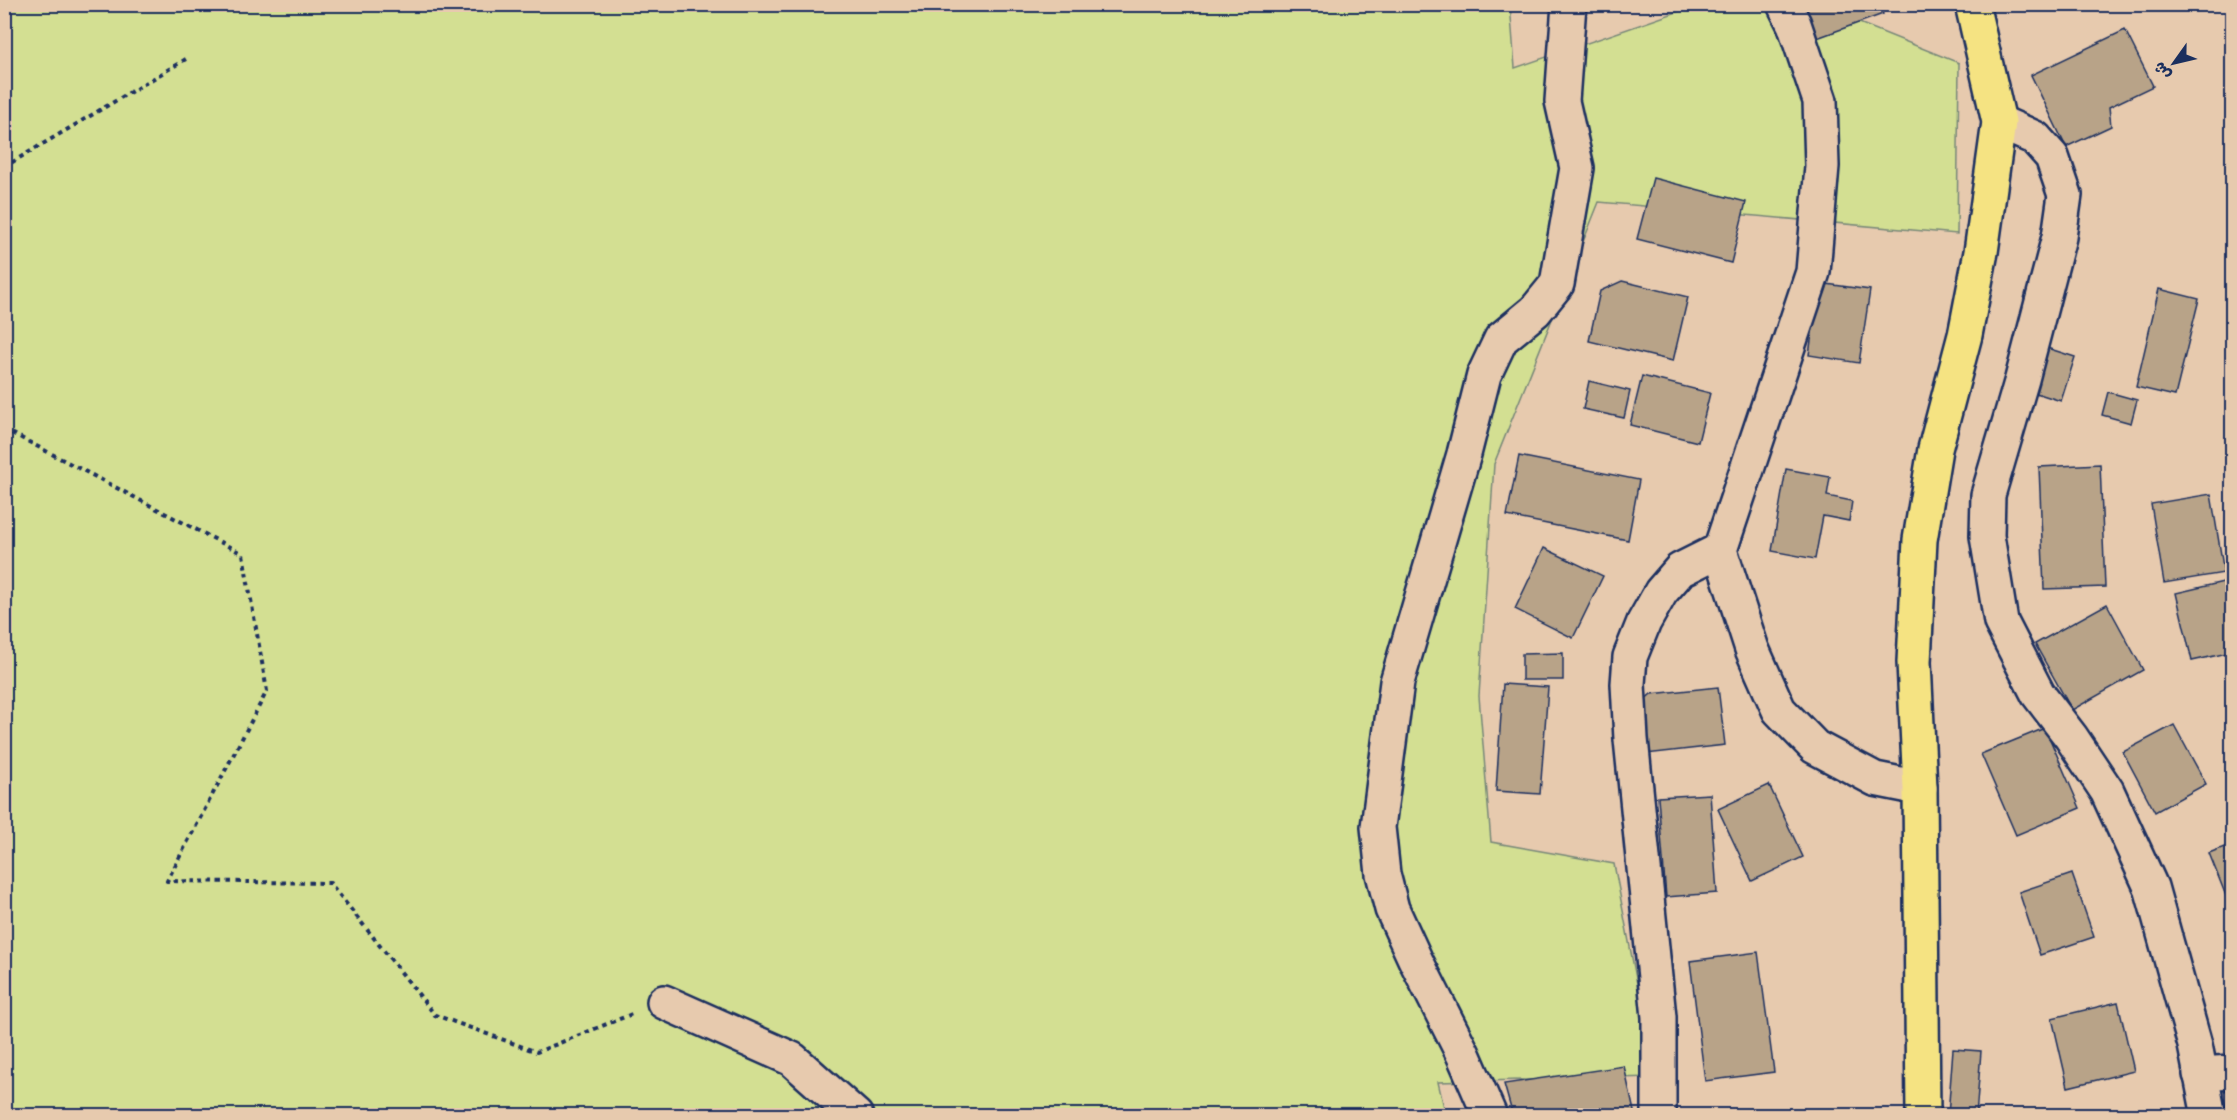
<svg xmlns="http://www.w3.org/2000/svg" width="2237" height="1120" viewBox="0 0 2237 1120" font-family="'Shantell Sans','Playpen Sans Arabic',sans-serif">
  <rect width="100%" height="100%" fill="#e7caae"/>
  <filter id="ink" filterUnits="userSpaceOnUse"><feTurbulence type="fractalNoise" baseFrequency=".0167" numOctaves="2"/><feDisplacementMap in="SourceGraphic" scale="12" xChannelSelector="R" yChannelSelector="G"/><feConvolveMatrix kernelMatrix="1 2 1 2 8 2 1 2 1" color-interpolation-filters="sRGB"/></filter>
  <g filter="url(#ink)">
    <path fill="#d3df92" stroke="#778778" stroke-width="1.5" d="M1510,4L1515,68L1697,5L1812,4L1959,63L1957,234L1599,202L1494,464L1479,696L1491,842L1614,864L1655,1077L1438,1082L1446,1116H5V5Z"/>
    <g fill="#b8a388" stroke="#1b2f5e" stroke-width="1.5">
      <path d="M1805,4H1879L1883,14L1817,38Z"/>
      <path d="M2125,30L2153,86L2109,107L2111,126L2066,147L2031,75Z"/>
      <path d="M1653,178L1746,202L1731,263L1637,239Z"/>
      <path d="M1622,281L1688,297L1673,361L1589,341L1600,291Z"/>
      <path d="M1819,283L1870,290L1859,363L1809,355Z"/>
      <path d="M2159,289L2199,299L2175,396L2136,387Z"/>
      <path d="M2047,348L2075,357L2061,401L2033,392Z"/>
      <path d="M1642,376L1710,393L1698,442L1630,425Z"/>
      <path d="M1589,381L1630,391L1624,418L1583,409Z"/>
      <path d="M2108,392L2137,400L2131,423L2102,415Z"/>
      <path d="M1519,456L1639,480L1628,540L1507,516Z"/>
      <path d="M2100,464L2105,587L2044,589L2039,467Z"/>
      <path d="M1786,469L1830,477L1827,496L1852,501L1849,521L1823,516L1815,559L1772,551Z"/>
      <path d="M2211,494L2224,573L2164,583L2151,504Z"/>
      <path d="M1544,548L1603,576L1573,638L1515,609Z"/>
      <path d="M2232,580V652L2192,661L2176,593Z"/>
      <path d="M2107,604L2143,670L2072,710L2035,644Z"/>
      <path d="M1563,653V680H1522V654Z"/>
      <path d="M1503,684L1548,687L1540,794L1496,791Z"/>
      <path d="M1718,687L1725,745L1646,754L1640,704L1651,694Z"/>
      <path d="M2174,725L2206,784L2155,812L2123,752Z"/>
      <path d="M2045,728L2080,808L2016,835L1981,754Z"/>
      <path d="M1769,785L1803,857L1752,881L1718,809Z"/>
      <path d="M1710,794L1717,893L1666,897L1658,797Z"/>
      <path d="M2232,844V911L2209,853Z"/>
      <path d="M2072,874L2094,937L2040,955L2019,892Z"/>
      <path d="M1758,952L1774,1072L1705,1081L1690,961Z"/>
      <path d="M2118,1002L2134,1071L2068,1087L2052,1018Z"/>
      <path d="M1953,1049L1981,1051L1976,1116H1948Z"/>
      <path d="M1624,1066L1635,1116H1513L1504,1084Z"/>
    </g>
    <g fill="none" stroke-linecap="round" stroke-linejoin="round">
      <g stroke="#1b2f5e" stroke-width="38">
        <g id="minor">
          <path d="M1784,4L1794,24L1820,101L1822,166L1813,272L1720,550L1752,649L1779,710L1815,747L1875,779L1920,788"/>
          <path d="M1999,122L2035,138L2052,157L2065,195L2059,237L2022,379L1988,495L1987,536L2001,622L2038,694L2071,737L2107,791L2151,887L2195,1045L2209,1116"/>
          <path d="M664,1002L792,1059L856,1116"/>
          <path d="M2200,1074L2232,1072"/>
          <path d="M1490,1116L1463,1054L1415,959L1392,909L1383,874L1378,827L1397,682L1464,454L1484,375L1501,339L1535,311L1557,284L1577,168L1562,101L1569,4"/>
          <path d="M1659,1116V1017L1631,739L1628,684L1630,657L1644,622L1661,592L1680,570L1720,550"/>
        </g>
      </g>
      <g stroke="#1b2f5e" stroke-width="38">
        <path id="major" d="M1923,1116L1920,788L1914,662L1920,540L1935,449L1965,335L1981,252L1999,122L1972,4"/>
      </g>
      <g stroke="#1b2f5e" stroke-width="4" stroke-dasharray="4.5 4.5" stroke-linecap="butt">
        <path d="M4,167L186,59"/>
        <path d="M4,429L243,554L267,691L167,881L330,883L435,1015L537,1052L632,1014"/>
      </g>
      <use href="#minor" stroke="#e7caae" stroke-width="33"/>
      <use href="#major" stroke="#f5e382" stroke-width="33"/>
    </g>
  </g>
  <rect width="2237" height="1120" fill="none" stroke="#e7caae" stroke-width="24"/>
  <rect x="12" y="12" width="2213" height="1096" fill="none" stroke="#1b2f5e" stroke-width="2" filter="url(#ink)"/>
  <g transform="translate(2174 63) rotate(236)" stroke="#e7caae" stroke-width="4.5" paint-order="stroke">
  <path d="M0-4.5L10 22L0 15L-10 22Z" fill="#1b2f5e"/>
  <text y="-9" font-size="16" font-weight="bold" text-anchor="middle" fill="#1b2f5e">ش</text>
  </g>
</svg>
